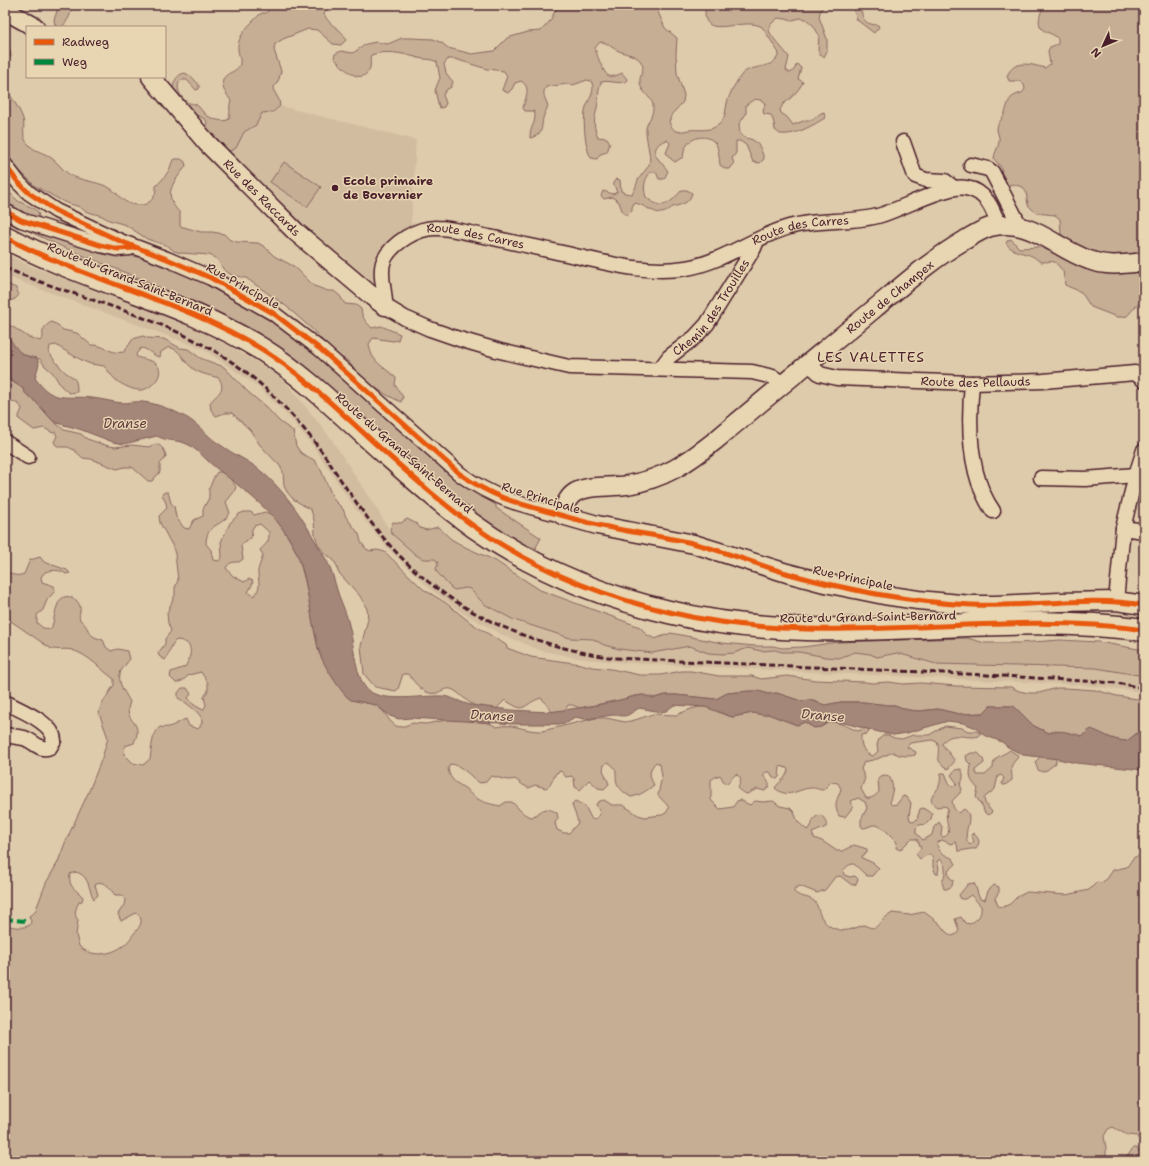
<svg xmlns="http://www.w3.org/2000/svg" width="1149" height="1166" viewBox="0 0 1149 1166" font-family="'Shantell Sans',sans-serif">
  <rect width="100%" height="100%" fill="#decbab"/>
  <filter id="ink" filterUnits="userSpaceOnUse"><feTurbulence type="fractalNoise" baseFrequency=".025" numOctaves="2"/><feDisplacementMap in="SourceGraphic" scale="8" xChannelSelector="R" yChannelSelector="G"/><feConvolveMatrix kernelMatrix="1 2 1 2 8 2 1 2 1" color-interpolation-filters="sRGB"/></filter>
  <g filter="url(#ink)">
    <g fill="#d2bca0">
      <path d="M280,106L416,140L411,225L392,238L379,256L375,263L377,286L374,289L367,287L344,257L293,225L225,149L236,148L244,132L253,128L262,113L273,112Z"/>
      <path d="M5,253L32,267L188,322L281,376L330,437L378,511L391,533L396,538L416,555L423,559L435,558L438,562L437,572L450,587L466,588L470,589L484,604L514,620L570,638L594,639L619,649L652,653L690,646L699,650H741L748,648L761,651L775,650L782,652H799L826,657L839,658L855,652L870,654L877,657L897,653L936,664L1096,668L1144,676V692L1081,685L628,663L584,659L542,651L501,634L461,612L430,589L388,549L355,508L313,446L291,419L256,385L203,349L5,276Z"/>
    </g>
    <g fill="#c6ae95" stroke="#886660" fill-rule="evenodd">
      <path d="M59,5H71C73,12 67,22 62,27H59L55,25L54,20Z"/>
      <path d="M273,5H328L324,14C330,28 342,27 346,40L341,45L333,44L317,30L308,29L283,39L275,44L274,50L281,71L279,79L273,89L279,100L280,106L273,112L262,113L256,125L244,132L236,148L230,151C226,150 225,148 222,145C217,141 209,137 204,133L207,124L206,120C201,116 194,115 189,112C180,107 170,94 174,83C176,78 179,74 185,73L192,77L199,85V89L196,90L187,80H181C174,87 181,99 189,103C190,103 195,104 195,104C199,106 201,110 204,113C210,119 220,122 228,120C232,114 228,107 231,101C229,97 226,94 224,90C217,71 237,75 240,64C241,58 238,54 238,49C237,36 250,24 259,15L262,13H266Z"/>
      <path d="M558,5H655L665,28L677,38L676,54L677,73L684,95L683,102L672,114L669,122C675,134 677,132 689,130C696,129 706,131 713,128C725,123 725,114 727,103C729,94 737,80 743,73C754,64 775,70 779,53C776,49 764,29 762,27C742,15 698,45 706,5H824L820,12L819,17L827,39V51L824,57L820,55L818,50L819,35L813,25L806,19L800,18L793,20L778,18L771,24L769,31C774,41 783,48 789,57L786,70L790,73L794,70L797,64L801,68L798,79L803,82C799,90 791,99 783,104L780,110L781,113L787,117L793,125L806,120H812L821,113L824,112L825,118C813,125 796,136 780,134L775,130L774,123L771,115L764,114L763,111L765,105L764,102C756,97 753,100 746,105V114L739,124L740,134L745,138C758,139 761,148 764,159L760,163L753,162L746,145L740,141H736V153L732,158L734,164L730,169H725L720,165C719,159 719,147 715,143C708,134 693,136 687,145C684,148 684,153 683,157L675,162L671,159L666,153L670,143L667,140C658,143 655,146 655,155L668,171L664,179H659L656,172H651C644,179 643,188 646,197C663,212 670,203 682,190H687L692,193C689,204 682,204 673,207C669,209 666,213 661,213C652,213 644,204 634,203L632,207V211L628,215L623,213L619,202L612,197L604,199L601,196L603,191L613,194L617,192L613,183L616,179L620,180L621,191L625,193L632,194C636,189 636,185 638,180C641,175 646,170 649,165C652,156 645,138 646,128C648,120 654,115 653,105C652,97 640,92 640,82C639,76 645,70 642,64C638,54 627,55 619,51C612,48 608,43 600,42L595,48C596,53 604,75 609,76C613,77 618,75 622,73L627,79L626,82C617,84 609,80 601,82C598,89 599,95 598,102C596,117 591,122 598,137L607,138L610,143L607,152L600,154L597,159L591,158C585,148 583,122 585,111C587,100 597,92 591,81L587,80L573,85L567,84L546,87C541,94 546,99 548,106C547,109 545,112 544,115C540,125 546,134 530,138C529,128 538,121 534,111H525L523,108C525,98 532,88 521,81L515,83L512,89L508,93L502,90L507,76L504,71L487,69L455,59H448L444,64L446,73L453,82L451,87L446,90L443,95L446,103L444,107L440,108L438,103L435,90L440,78L437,62C430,58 423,60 415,57C401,53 385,50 371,55C369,60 372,65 369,70C360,87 342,66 334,58L335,54L341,51L353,53L366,44L376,42L388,44L402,38H411L433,39L442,43L448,48L472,54L494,51L507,38L528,32L541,31L550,21Z"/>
      <path d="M852,5H858C865,15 859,24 878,25L879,27L874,33L857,20Z"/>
      <path d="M1045,5H1144V301L1136,306L1127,316L1122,317H1117L1091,307L1081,292L1065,285L1063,271L1055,262C1051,261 1046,262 1042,262C1039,262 1037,259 1034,257C1025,252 1012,253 1006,243L1008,240L1011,239L1019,248L1040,247L1050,251L1055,250L1064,238L1061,234L1060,219L1055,215L1036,213L1028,205L1026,192L1023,187L1012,184L1007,186L1000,177L1002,170L1000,166L994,159C994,152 999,148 999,141C1000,137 997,133 997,129C997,124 1000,122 1002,118C1010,106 1004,97 1022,93L1025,89L1024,85L1021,81H1009L1007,76C1014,59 1030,64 1045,68L1050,64L1048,51L1050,47L1058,44V39C1054,34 1050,34 1045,31C1035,27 1040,11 1045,5Z"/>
      <path d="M5,39L8,43L11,56L5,66Z"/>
      <path d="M5,87C11,97 18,106 22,116C27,126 19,135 29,145C34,151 43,152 50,157C58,162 62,170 70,175C82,181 95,181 108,187C120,193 122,205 138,205C142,205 146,205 149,202C155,198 156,193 156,186C163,179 169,173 172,162L175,159H181L185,162L186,166C174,182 161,194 180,213V226L201,232H212L224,234L230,240L237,242L258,243L265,247L274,256L295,267L314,286L328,291H334L340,296L345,304L356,305L361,309C362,318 366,322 372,328L381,326L400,334L398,340L393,341L373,338L369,344C371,363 384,366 396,378L395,385L403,397L401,402L387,395L369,384L358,374L348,361L332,352L313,330L286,306L246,278L232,275L224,270L217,259L209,255L181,253L174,251L168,246L147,239L126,225L109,220L102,216L85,211L80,207L64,202L35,186L18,169L8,161L5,156Z"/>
      <path d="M284,162L321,187L307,207L270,182Z"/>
      <path d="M5,188L18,201L35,209L38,212L39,217L34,219L5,205Z"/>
      <path d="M5,214L125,254L147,259L202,281L251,307L276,323L321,359L461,483L496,505V508L541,538L536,547L537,549L523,544L479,517L440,487L374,428L372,424L371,425L266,340C231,317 192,300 153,287L151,283L67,249L5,220Z"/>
      <path d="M5,283L16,288L19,295L15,299L5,303Z"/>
      <path d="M51,322L58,325L63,330L77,333L91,345C104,344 110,355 124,352L133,339L143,336L148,338L164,339L180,348L188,349L200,358L224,367L248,392L266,407L280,422L293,431L296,446L301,453L314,460L320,468L334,500L343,509L346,517L359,534L361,542L366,549L370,551L377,550L385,552L423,589L446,603L471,623L506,645L507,648L531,657L581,664L592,667L611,669L640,675H661L682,671H691L719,676H752L761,679L787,676L815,680L865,682L872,683L889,682L903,684L921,683L956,686L1011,687L1019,691L1029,693H1039L1057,688H1066L1095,690L1117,696L1144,700V734L1137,733L1127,741C1109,740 1106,734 1091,730L1082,736L1055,731L1049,733L1034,726L1017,709L1013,706H990L983,713L959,714L938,709L919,711L908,710L895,705H888L863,702H841L825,705L810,700L801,701L777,693L768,694L759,691H750L727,693L716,699L676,695H666L654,698L643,695L635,696L620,700L580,708L572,705H568L565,710L552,712L546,703L541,698C520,705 528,715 505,700L495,710C482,710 473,706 464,698C460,695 457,691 451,689C445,688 442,691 437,693C423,696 415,682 408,674H403L398,689L396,691L375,687L364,674L361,646L368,619L367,609L360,596L338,572L337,566L332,558L324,553L318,544L315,535L314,520L311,510L293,499L287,492L284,486L283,472L280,466L260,445L250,430L232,413H225L216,416L211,410L210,403C216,394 227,391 219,378C209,375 198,374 190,366C182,359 181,350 169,347L161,352L160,357C152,356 149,349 141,348L136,354L137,357C142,359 151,360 155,363C167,372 153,388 142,390C134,391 122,385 116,380C111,376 108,370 104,366C100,365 95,365 91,364C85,363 62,349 56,345L50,346L49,352C52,358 61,368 65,372C75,379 77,378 77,392L69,393L61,386L53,373L45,366L40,359L24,355L17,350L9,338L5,335V324L13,327L28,337L40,341L43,337C42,329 44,327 51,322Z"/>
      <path d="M5,377L22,388L25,393L36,402L53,421L64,430L81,434L87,439L105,445L115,447L132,445L149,447C157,441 165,447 166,457L160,464V472L152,481H148L132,467H125L117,469L91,459L83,458L74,450L68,447H60L56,445L54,442L57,436L55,432L53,433L44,428L34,430L19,419V416L22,409C19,402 16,404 10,400C8,399 7,397 5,396Z"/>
      <path d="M217,472C226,471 231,480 236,487L234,492L226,502L230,513C222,527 206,523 206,544L211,550L213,560L219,561L222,557L221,542L230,523L239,514L244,512H251L254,515L265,512L272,515L279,523L294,547L299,559L305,581L319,653L329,670L351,700L376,705L384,712L390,721L396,726L401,727L413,723L426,724L451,719L489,723L497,727C512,722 526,732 542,731L596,718H606L625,722L635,720L653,714L676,715L691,709L699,707H705L713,709L720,713L732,717L753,713L764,715L768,714L797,725L805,722C810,726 815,730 822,726C825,725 827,723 831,722C840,722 850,728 858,731L867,728L869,731L866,734L861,735C860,744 864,755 873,756L878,751L877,745L879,739L884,735H888L894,738L902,739L913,735H929L945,726L962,728L968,731H976L980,733L979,736C967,740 951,729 942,744L955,761L948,769C931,758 942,755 937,742L932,740L910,743L907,747L916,752L915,755C909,757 898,756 893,752L877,759L864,762L861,769L865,778L861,789L866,798C872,799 875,796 879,792L878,779L880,776L885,775L889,776C896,790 891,790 890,803L892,805L897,804L903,796L907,797L911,803L909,816L910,820L914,822L917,819L920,809L923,808L932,814L931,819L926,824L919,825L916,828V833L923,840L932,835L934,827L939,822L942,827L941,835L942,837C956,836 942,821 948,809L947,807L942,806L937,807C924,799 937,793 939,786C941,781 940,777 941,773H945L950,785L954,786L957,783L951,775L955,770L961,769C964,774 964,779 960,785L962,789L960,793L952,801C953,807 954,810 959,813L964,809C977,818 959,834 970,845L974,841L971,835L973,833C979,839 981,841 976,849C969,848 965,851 958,851L957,844L955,842L951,844L942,840L937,843C938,854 945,854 953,859L956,864L948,871L949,877L953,880L952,886L947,889H944L942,882C946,874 947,866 940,859L937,861L939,868L938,874H936L933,867V857L929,854L920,859L916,854L921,848L917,839H911L900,850L896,848L897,842C890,836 883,824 873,825C869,826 867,828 863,828L861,826V820L867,808L865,802L858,798L851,801L853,807L845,817L839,816C833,804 837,801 841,789L838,783L831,782L823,790C818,790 815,787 811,788C796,789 789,800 775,788C780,780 785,781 788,770L787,768L780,766L779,777L777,779L773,777L770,772H766L763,775L769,783V787L765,791L757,789L747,794L742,792L738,789L741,778L736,774L726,784L724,782L720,775L715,777L711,780V800L720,809L733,807L737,801L740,800L750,805L755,801L763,802L773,801L780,806L790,808L794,812L798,822L807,830C816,825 808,818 821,815C825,819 827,822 826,827L812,833L814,838L822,841L837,851H842L854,845L867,849V853L862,856V858L873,863L879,868L872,876H867L854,864C849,864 846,867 843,871L844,875L850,877L855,876L858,879L856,884L852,885L840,876L835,877L825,890L817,893L800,886L794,889V892C800,898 808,896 814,901C819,906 818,913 822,918C827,928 842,933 852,929C856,928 860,926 864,925C876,931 876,926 884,919C886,916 890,915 892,913L909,915L924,912L939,923L946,932L952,936L957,934L959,930L955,919L961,917L965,923L970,924C978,919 982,916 981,906L971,895L965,899H961L959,895L968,884L974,883C977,888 977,894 980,899L985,900L988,891L994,885L999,887V892L995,898L998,906L1003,907L1010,904L1017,897L1027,892L1066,895L1089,890L1097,882L1101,883L1107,879L1113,870L1127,867L1133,858L1140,855L1144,857V1125L1143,1128L1144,1145L1141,1144L1137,1136L1127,1135L1113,1127L1108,1129L1104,1136L1106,1148V1161H5V925C13,927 23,929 30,925L31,921L29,916L35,912L46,883L58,862L65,843L89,791L102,758L108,738L99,713L101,705L114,685V679C100,669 89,655 72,650C64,648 57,651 50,648L5,617V570C12,575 16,577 24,574L30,560L40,557L44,562L67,570L70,573L66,574C60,569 52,570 45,572L41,577L42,582L54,586L55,591L47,600L43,610L37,615V623L43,628L51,629C56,618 55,586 76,600C78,602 80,605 80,608C81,613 78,613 80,620C92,629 84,635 103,640L106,647L111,651L118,649L127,651L129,660C126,664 123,668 121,671C116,683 126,693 130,702C123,720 138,719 137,733C137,736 135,740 134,743L125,746L124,754L133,763L143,765L150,759C152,748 151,735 160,727C171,729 176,723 186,719L189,726L198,729C200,727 202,724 202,720C202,714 184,701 178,698V693L182,688H187L191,694L188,698L194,705L203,710L206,705L204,697L208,691V683L201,672L189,675L182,681L176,683L170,677L171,672L185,667C192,655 195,641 176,640C170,646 170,653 165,660L159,656L158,653L165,644V639L171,631L168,623L167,613L175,595V588L178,580L175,554L173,547L160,523L159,516L167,508L166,503L162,494L165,492H168L171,503L174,506L176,517L184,528L189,529L194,520L203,516V509L209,498V489L214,477ZM260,524L269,532C269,544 267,542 260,550L263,555C262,560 257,569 258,574C259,585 261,587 254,596L248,592L252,585L253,581L249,579L244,582L233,576L226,568C229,562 233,562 239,562L243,559L241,546C246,537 253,542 252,529L254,526ZM608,762C620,770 614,773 617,783C619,789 626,794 631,797C639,796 648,790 654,785C649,776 648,770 656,762L660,764L662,776L658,795C661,800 666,802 669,808L666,813L662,815L645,817L638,815L623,805H612L604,800L600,801L596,804L600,813L599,816L593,820L591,818L585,806L575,801L572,804C573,811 577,815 578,823L569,833H564L557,830L555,823L558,818L557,813C544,805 543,811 532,817C523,816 519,808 512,802H506L500,806C490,804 481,802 473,796C470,794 468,791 466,789C456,782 451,782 448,769L450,764C462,764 471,778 480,783L486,782L491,776C499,777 507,782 515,779L523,785L529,788L535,785L546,788L550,785L556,773L561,771L566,777L572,776L574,779L575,787L580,790C584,787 585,783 589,780L598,788L604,789L609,784L603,770L604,765ZM76,872C90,876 88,889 94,899L98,895L95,885L100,882L107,885L115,895H122L125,900L124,905L118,914L121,921L136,913C136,913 140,917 140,917C143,922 139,928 136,931C131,937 129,942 123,946C111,955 91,958 79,946L76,935L78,920C73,914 76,908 79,902L82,901L83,897C75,888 68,888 70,874Z"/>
      <path d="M407,519L417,524L420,528L426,530L438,527L451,539L465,547L494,560L540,590L640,627L647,635L655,639L671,633L722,643L755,646H773L782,648L803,647L838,642L967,638L985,643H1019L1060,640L1098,642L1144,650V676L1096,668L936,664L897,653L877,657L870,654L855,652L839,658L826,657L799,652H782L775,650L761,651L748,648L734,653L722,654L708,653L690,646L652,653L619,649L604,645L593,639L570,638L514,620L484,604L470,589L466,588L454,590L450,587L437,572L436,568C439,564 438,562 435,559H423L416,555L391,533L390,529L393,522L401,523Z"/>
      <path d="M1010,750L1016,754L1018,757C1008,769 1012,766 1012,780L1005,785H1003L1002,783L1004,778L1001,775L998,776L995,789L984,798L985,803L992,812L988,815L984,812L983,807L976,797L978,789C970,779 969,779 971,765L967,761L966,756L971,753H978L983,758L984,763L975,770L977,775H985L993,768C993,755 1001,757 1010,750Z"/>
      <path d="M1041,756L1056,758V763L1047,770L1042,772L1038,770L1035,762Z"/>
      <path d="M1133,1148H1137L1144,1161H1121L1127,1157Z"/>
    </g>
    <path fill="#a48778" stroke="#805d59" d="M5,335C10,338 11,341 14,345C20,354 27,357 37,358L39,364L35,378C53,404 66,395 92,398C102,399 112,402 122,403C129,403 136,401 143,402C156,403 178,412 189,419C201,427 210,439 222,446C233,454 245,459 256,467C283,488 302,516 318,546C322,553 328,561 331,570C334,578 336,587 339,596C343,606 347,615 349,625C354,642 355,681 369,691C386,703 422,695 442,696C453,697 461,703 471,705L511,710L549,712L592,706L620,700L635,696L643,695L654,698L666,695H676L716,699L727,693L750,691H759L768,694L777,693L801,701L810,700L825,705L841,702H863L888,705H895L908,710L919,711L938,709L959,714L983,713L990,706H1013L1017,709L1034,726L1049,733C1061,729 1070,733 1082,736L1091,729C1106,734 1109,740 1127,741L1137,733L1144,734V770L1076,763L1058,759L1023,755L1008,747L1002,742L984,735L974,727L963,723L948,721L907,733L894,735L879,732L844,723L831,722L827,723L821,727L814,728L805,722L797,725L768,714L764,715L753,713L732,717L705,707L674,705L666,711L661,712L639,708L628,715L624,716L613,715L585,719L575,717L565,723L558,724H517L411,718L399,719L390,716L376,705L351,700L347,697C339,689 323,664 320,654C318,649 317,644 316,639C310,613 308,584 299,559C284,518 249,494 216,468C207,461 199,451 189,445C178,439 167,442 157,436L124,444L113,442L79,429L57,423L53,421L36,402L25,393L22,387L5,377Z"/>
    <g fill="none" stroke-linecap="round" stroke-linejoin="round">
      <g stroke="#4a1f2b" stroke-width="17">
        <g id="minor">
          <path d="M903,142L915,176L926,180L945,181L954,188"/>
          <path d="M5,165L18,182L29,193L56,211L120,241L167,259L211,278L273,313L320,349L460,474C494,499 522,505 562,515"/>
          <path d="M971,165L988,169L992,172L1020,226"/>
          <path d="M5,211L21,220L100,245L118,249L130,248"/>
          <path id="s1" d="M809,364L820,374L837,378L972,383L1043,381L1135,373L1144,380"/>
          <path id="s2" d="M660,369L669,357L695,337L707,324L754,248L756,243L755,241"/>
          <path d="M972,383C968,424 969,477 993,511"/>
          <path id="s3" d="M783,384L773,377L752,372L569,367L500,351L459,339L430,329L405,318L385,306C386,292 378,274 384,260C392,243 418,227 437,228C454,228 472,234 489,237C520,244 550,250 580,257C615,265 650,274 686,268C723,262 754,237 789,227C819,218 852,224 881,215C901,209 948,184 966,188C986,191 993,209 999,226"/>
          <path d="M5,442L28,457"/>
          <path d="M1041,478L1085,479L1136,475"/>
          <path d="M1123,528L1144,531"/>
          <path d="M1116,601L1123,528L1136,475L1144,450"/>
          <path d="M5,702C19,710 53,722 54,740L50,747C40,752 34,741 24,738C18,737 11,736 5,735"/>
        </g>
      </g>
      <g stroke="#4a1f2b" stroke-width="21">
        <g id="tertiary">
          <path d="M5,9L8,12L35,27"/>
          <path id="s4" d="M151,77L207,143L296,232L373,297L385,306"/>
          <path d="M1144,262C1125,264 1107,267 1089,260C1054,248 1031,217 990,227C981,230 973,235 965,240C932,259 903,285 874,309C821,353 768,396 716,440C687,463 664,479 627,485C611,488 591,484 576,492C568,496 564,507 562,515L597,525L694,544L787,573L825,583L884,595L918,600L971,605H995L1059,602L1116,601L1144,605"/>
        </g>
      </g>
      <g stroke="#4a1f2b" stroke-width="25">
        <path id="primary" d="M5,237C88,282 183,300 263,350C309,379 347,419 388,455C416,480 444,505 475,527C533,568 600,596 669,612C714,623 760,628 806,629C918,632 1032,614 1144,630"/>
      </g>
      <use href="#minor" stroke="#e8d6b3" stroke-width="14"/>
      <use href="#tertiary" stroke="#e8d6b3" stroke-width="18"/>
      <use href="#primary" stroke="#e8d6b3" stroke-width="22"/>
      <path stroke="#4a1f2b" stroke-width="3" stroke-dasharray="6 3" stroke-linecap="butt" d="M5,268C88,303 180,319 251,376C281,401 307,430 329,462C337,474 345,487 354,499C367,518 381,536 396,552C455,614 531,646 615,658L987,675L1116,683L1144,688"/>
      <path stroke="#00873e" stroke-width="4" stroke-dasharray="8 4" stroke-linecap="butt" d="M5,919L25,921"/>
      <g stroke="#e8d6b3" stroke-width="8">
        <g id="cycleway">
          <path d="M5,165L18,182L29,193L56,211L120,241L167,259L211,278L273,313L320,349L460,474C492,497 516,503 553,513C568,517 583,522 598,525C629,532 661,536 692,543C724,551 755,564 786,573C846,590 909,602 971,605C1029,608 1087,595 1144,605"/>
          <path d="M5,211L21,220L100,245L118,249L134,248"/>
          <path d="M5,237C88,282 183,300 263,350C309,379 347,419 388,455C416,480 444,505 475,527C533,568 600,596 669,612C714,623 760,628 806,629C918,632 1032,614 1144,630"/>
        </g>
      </g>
      <use href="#cycleway" stroke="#e8590c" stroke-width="5"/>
    </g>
  </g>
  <circle fill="#4a1f2b" stroke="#e8d6b3" stroke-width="1.5" cx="335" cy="188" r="4"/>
  <g text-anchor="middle" stroke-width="3" stroke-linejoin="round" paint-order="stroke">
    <g font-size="12" font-weight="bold" fill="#4a1f2b" stroke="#e8d6b3" text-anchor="start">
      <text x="343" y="185">Ecole primaire<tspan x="343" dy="14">de Bovernier</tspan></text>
    </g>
    <g font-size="12" fill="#4a1f2b" stroke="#e8d6b3">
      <text dy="4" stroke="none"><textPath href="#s4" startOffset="164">Rue des Raccards</textPath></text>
      <text dy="4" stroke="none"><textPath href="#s3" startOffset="898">Route des Carres</textPath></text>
      <text dy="4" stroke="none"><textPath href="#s3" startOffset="562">Route des Carres</textPath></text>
      <text transform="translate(130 279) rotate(22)" y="4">Route du Grand-Saint-Bernard</text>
      <text transform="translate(243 286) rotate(29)" y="4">Rue Principale</text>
      <text transform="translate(890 297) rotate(-39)" y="4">Route de Champex</text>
      <text dy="4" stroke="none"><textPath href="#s2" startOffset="81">Chemin des Trouilles</textPath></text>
      <text dy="4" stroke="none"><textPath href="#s1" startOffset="171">Route des Pellauds</textPath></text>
      <text transform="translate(404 453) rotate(41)" y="4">Route du Grand-Saint-Bernard</text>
      <text transform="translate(541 498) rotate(17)" y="4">Rue Principale</text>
      <text transform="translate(853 578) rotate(12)" y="4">Rue Principale</text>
      <text transform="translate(868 617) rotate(-1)" y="4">Route du Grand-Saint-Bernard</text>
    </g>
    <g font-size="13" font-style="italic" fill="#60393e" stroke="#e8d6b3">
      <text x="125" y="428">Dranse</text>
      <text transform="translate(492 715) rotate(3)" y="5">Dranse</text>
      <text transform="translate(823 715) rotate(5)" y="5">Dranse</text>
    </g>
    <g font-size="14" letter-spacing="1" fill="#4a1f2b" stroke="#e8d6b3">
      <text x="871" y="362">LES VALETTES</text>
    </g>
  </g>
  <rect width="1149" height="1166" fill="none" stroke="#e8d6b3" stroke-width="20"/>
  <rect x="10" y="10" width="1129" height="1146" fill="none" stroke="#4a1f2b" stroke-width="1.5" filter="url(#ink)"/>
  <rect x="26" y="26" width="140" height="52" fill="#e8d6b3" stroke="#a98d7d"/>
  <rect x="34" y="39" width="20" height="6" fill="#e8590c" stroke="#a98d7d"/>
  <text x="62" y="46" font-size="12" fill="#4a1f2b">Radweg</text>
  <rect x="34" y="59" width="20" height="6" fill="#00873e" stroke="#a98d7d"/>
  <text x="62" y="66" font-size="12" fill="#4a1f2b">Weg</text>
  <g transform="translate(1103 46) rotate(226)" stroke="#e8d6b3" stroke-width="3" paint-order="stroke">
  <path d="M0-3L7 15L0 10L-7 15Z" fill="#4a1f2b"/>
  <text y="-6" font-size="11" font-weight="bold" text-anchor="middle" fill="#4a1f2b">N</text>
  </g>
</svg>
